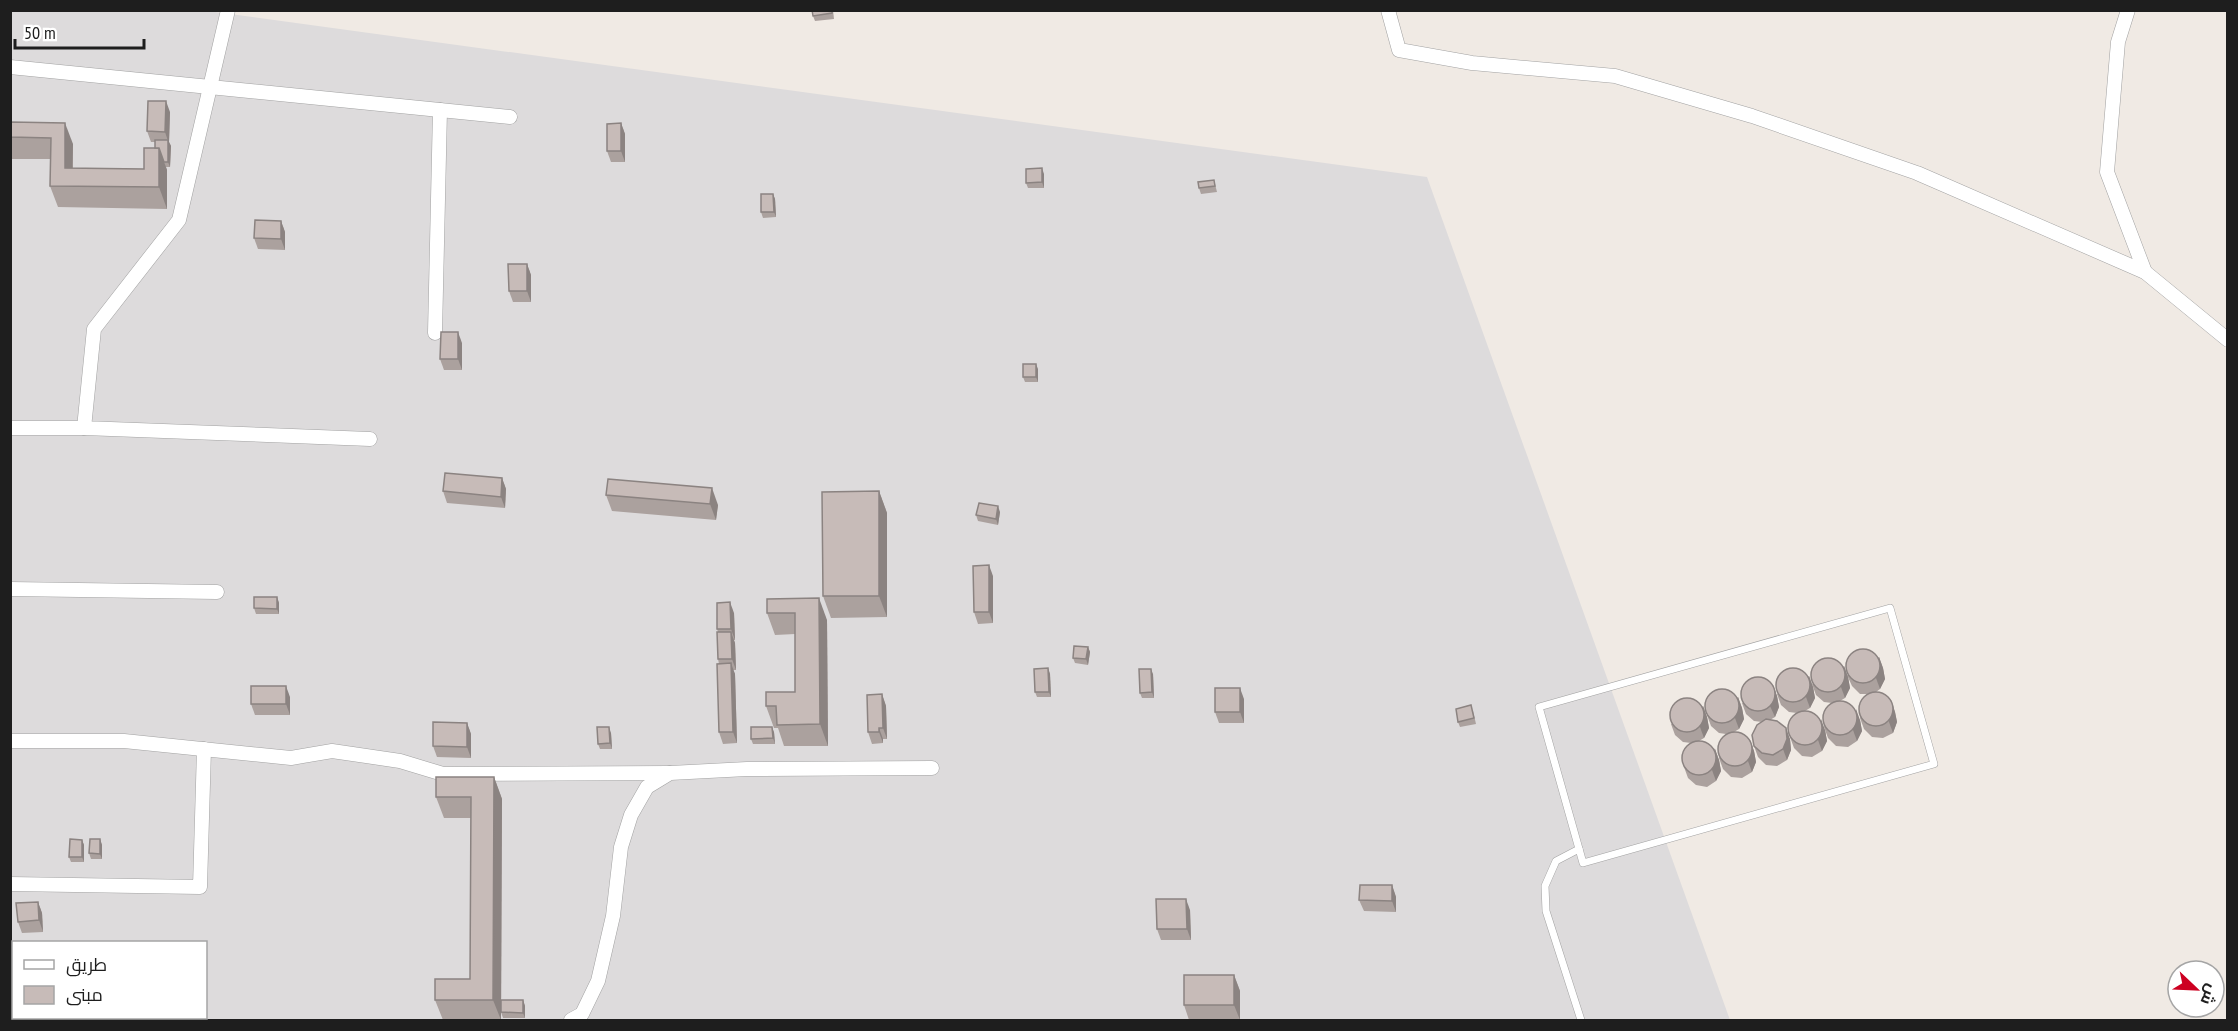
<svg xmlns="http://www.w3.org/2000/svg" width="2238" height="1031" viewBox="0 0 2238 1031" font-family="'PT Sans Narrow',Cairo,sans-serif">
  <rect width="100%" height="100%" fill="#f0eae4"/>
  <path fill="#dddbdc" fill-rule="evenodd" d="M10,11H208L1427,177L1730,1020H11ZM14,942H206V1018H14Z"/>
  <g fill="none" stroke-linecap="round" stroke-linejoin="round">
    <g stroke="#a2a2a2" stroke-width="8">
      <g id="lane">
        <path d="M1890,608L1934,764L1583,863L1539,707Z"/>
        <path d="M1579,849L1556,861L1545,886L1546,911L1581,1020"/>
      </g>
    </g>
    <g stroke="#a2a2a2" stroke-width="15">
      <g id="street">
        <path d="M228,10L179,220L94,329L84,428L370,439"/>
        <path d="M1388,10L1399,50L1472,63L1615,76L1752,116L1917,173L2145,272L2228,340"/>
        <path d="M2128,10L2118,42L2107,172L2145,272"/>
        <path d="M10,67L510,117"/>
        <path d="M435,333L440,110"/>
        <path d="M10,428H84"/>
        <path d="M10,589L217,592"/>
        <path d="M10,741H124L291,758L332,751L400,761L443,774L670,773"/>
        <path d="M10,884L200,887L204,749"/>
        <path d="M571,1020L582,1014L598,981L613,916L621,847L631,815L647,787L670,773L747,769L932,768"/>
      </g>
    </g>
    <use href="#lane" stroke="#fff" stroke-width="7"/>
    <use href="#street" stroke="#fff" stroke-width="14"/>
  </g>
  <g fill="#aba19e">
    <path d="M833,10L834,19L815,21L813,16Z"/>
    <path d="M170,112L169,142L171,146L170,167H166L167,170V209L58,207L50,186L51,159H10V122L73,144V168L144,169L155,148V142H151L147,131Z"/>
    <path d="M621,123L625,134V162H611L607,151Z"/>
    <path d="M1044,174V188H1028L1026,183Z"/>
    <path d="M1214,180L1217,192L1201,194L1199,188Z"/>
    <path d="M773,194L775,199L776,217L763,218L761,212Z"/>
    <path d="M281,221L285,232V250L258,249L254,238Z"/>
    <path d="M527,264L531,275V302H513L509,291Z"/>
    <path d="M462,343V370H444L440,359Z"/>
    <path d="M1038,369V382H1025L1023,377Z"/>
    <path d="M502,478L506,489L505,508L447,503L443,491Z"/>
    <path d="M608,479L718,505L716,520L612,511L606,495Z"/>
    <path d="M879,491L887,513V617L831,618L823,596Z"/>
    <path d="M1000,512L998,525L978,521L976,515Z"/>
    <path d="M993,576V623L978,624L974,612Z"/>
    <path d="M277,597L279,603V614H256L254,608Z"/>
    <path d="M767,599L827,620L828,746H784L778,728H774L766,706L795,692V634L775,635L767,613Z"/>
    <path d="M734,613L735,640H734L735,643L736,670H733L735,674L737,743L723,744L719,732V664L718,659V632L717,629Z"/>
    <path d="M1088,647L1090,652L1088,665L1075,663L1073,658Z"/>
    <path d="M1879,657L1883,668L1885,679L1880,689L1876,692L1891,700L1895,712L1897,722L1893,733L1883,738L1872,737L1864,729L1860,718L1867,694H1860L1852,686L1847,675Z"/>
    <path d="M1844,666L1848,677L1850,688L1845,698L1840,701L1860,720L1862,731L1857,741L1848,747L1836,746L1828,738L1824,727L1832,703L1824,702L1816,695L1812,684Z"/>
    <path d="M1048,668L1050,674L1051,697H1037L1035,692Z"/>
    <path d="M1153,674L1154,698H1142L1140,693Z"/>
    <path d="M1809,676L1813,687L1815,698L1810,708L1805,711L1825,730L1827,741L1822,751L1812,757L1802,756L1794,748L1790,737L1797,713L1789,712L1781,705L1777,694Z"/>
    <path d="M1773,685L1777,696L1779,707L1775,717L1770,720L1790,739L1791,750L1787,760L1777,766L1766,765L1758,757L1754,746L1762,722L1754,721L1746,714L1742,703Z"/>
    <path d="M882,694L886,706L887,739H883V743L872,744L868,732Z"/>
    <path d="M290,697V715H255L251,704Z"/>
    <path d="M1738,697L1742,708L1744,719L1739,729L1734,732L1750,740L1754,751L1756,762L1752,772L1742,778L1731,777L1723,769L1719,758L1726,734L1719,733L1711,726L1707,715Z"/>
    <path d="M1244,699V723H1219L1215,712Z"/>
    <path d="M1703,706L1707,717L1709,728L1704,738L1699,741L1715,749L1719,760L1721,771L1716,781L1707,787L1696,785L1688,778L1684,767L1691,743L1683,742L1675,735L1671,724Z"/>
    <path d="M1473,711L1476,724L1460,727L1458,722Z"/>
    <path d="M467,723L471,734V758L437,757L433,746Z"/>
    <path d="M774,732L775,744H753L751,739Z"/>
    <path d="M611,733L612,749H600L598,744Z"/>
    <path d="M494,777L502,799L501,1020H443L435,1000L470,979L471,818H444L436,797Z"/>
    <path d="M100,839L102,845V859H91L89,853Z"/>
    <path d="M82,840L84,845V862H71L69,857Z"/>
    <path d="M1392,885L1396,897V912L1364,911L1359,900Z"/>
    <path d="M38,902L42,913L43,932L22,933L18,922Z"/>
    <path d="M1190,910L1191,940H1161L1157,929Z"/>
    <path d="M1234,975L1240,991V1020H1189L1184,1005Z"/>
    <path d="M523,1000L525,1006V1018H503L501,1012Z"/>
  </g>
  <g fill="#8b8381">
    <path d="M166,101L170,112L169,142L171,146L170,167L168,162V141L165,132Z"/>
    <path d="M65,123L73,144L72,186L65,168Z"/>
    <path d="M621,123L625,134V162L621,151Z"/>
    <path d="M159,148L167,170V209L159,187Z"/>
    <path d="M1042,168L1044,174V188L1042,182Z"/>
    <path d="M773,194L775,199L776,217L774,212Z"/>
    <path d="M281,221L285,232V250L281,239Z"/>
    <path d="M527,264L531,275V302L527,291Z"/>
    <path d="M458,332L462,343V370L458,359Z"/>
    <path d="M1036,364L1038,369V382L1036,377Z"/>
    <path d="M502,478L506,489L505,508L501,497Z"/>
    <path d="M712,488L718,505L716,520L710,504Z"/>
    <path d="M879,491L887,513V617L879,596Z"/>
    <path d="M998,506L1000,512L998,525L996,519Z"/>
    <path d="M989,565L993,576V623L989,612Z"/>
    <path d="M277,597L279,603V614L277,609Z"/>
    <path d="M819,598L827,620L828,746L820,724Z"/>
    <path d="M730,602L734,613L735,640L731,629Z"/>
    <path d="M731,632L735,643L736,670L732,659Z"/>
    <path d="M1088,647L1090,652L1088,665L1086,659Z"/>
    <path d="M1879,657L1883,668L1885,679L1880,689L1876,678Z"/>
    <path d="M731,663L735,674L737,743L733,732Z"/>
    <path d="M1844,666L1848,677L1850,688L1845,698L1841,687Z"/>
    <path d="M1048,668L1050,674L1051,697L1049,692Z"/>
    <path d="M1151,669L1153,674L1154,698L1152,692Z"/>
    <path d="M1809,676L1813,687L1815,698L1810,708L1806,697Z"/>
    <path d="M1773,685L1777,696L1779,707L1775,717L1770,706Z"/>
    <path d="M286,686L290,697V715L286,704Z"/>
    <path d="M1240,688L1244,699V723L1240,712Z"/>
    <path d="M882,694L886,706L887,739L883,728Z"/>
    <path d="M1738,697L1742,708L1744,719L1739,729L1735,718Z"/>
    <path d="M1891,700L1895,712L1897,722L1893,733L1889,722Z"/>
    <path d="M1703,706L1707,717L1709,728L1704,738L1700,727Z"/>
    <path d="M1856,709L1860,720L1862,731L1857,741L1853,730Z"/>
    <path d="M1821,719L1825,730L1827,741L1822,751L1818,740Z"/>
    <path d="M467,723L471,734V758L467,747Z"/>
    <path d="M609,727L611,733L612,749L610,743Z"/>
    <path d="M772,727L774,732L775,744L773,738Z"/>
    <path d="M879,728L883,739V743L879,732Z"/>
    <path d="M1786,728L1790,739L1791,750L1787,760L1783,749Z"/>
    <path d="M1750,740L1754,751L1756,762L1752,772L1748,761Z"/>
    <path d="M1715,749L1719,760L1721,771L1716,781L1712,770Z"/>
    <path d="M494,777L502,799L501,1020L493,1000Z"/>
    <path d="M100,839L102,845V859L100,854Z"/>
    <path d="M82,840L84,845V862L82,857Z"/>
    <path d="M1392,885L1396,897V912L1392,901Z"/>
    <path d="M1186,899L1190,910L1191,940L1187,929Z"/>
    <path d="M38,902L42,913L43,932L39,920Z"/>
    <path d="M1234,975L1240,991V1020L1234,1005Z"/>
    <path d="M523,1000L525,1006V1018L523,1013Z"/>
  </g>
  <g fill="#c7bbb8" stroke="#8b8381" stroke-width="1.5">
    <path d="M812,10H832V13L813,16Z"/>
    <path d="M148,101H166L165,132L147,131Z"/>
    <path d="M10,122L65,123V168L144,169V148H159V187L50,186L51,138L10,137Z"/>
    <path d="M621,123V151H607V124Z"/>
    <path d="M155,140H168V162H164L159,148H155Z"/>
    <path d="M1042,168V182L1026,183V169Z"/>
    <path d="M1214,180L1215,186L1199,188L1198,182Z"/>
    <path d="M761,194H773L774,212H761Z"/>
    <path d="M255,220L281,221V239L254,238Z"/>
    <path d="M508,264H527V291H509Z"/>
    <path d="M441,332H458V359H440Z"/>
    <rect x="1023" y="364" width="13" height="13"/>
    <path d="M445,473L502,478L501,497L443,491Z"/>
    <path d="M608,479L712,488L710,504L606,495Z"/>
    <path d="M879,491V596H823L822,492Z"/>
    <path d="M979,503L998,506L996,519L976,515Z"/>
    <path d="M989,565V612H974L973,566Z"/>
    <path d="M254,597H277V609L254,608Z"/>
    <path d="M819,598L820,724L777,725L776,706H766V692H795V613H767V599Z"/>
    <path d="M730,602L731,629H717V603Z"/>
    <path d="M717,632H731L732,659H718Z"/>
    <path d="M1074,646L1088,647L1086,659L1073,658Z"/>
    <circle cx="1863" cy="666" r="17"/>
    <circle cx="1828" cy="675" r="17"/>
    <path d="M731,663L733,732H719L717,664Z"/>
    <circle cx="1793" cy="685" r="17"/>
    <path d="M1048,668L1049,692H1035L1034,669Z"/>
    <path d="M1139,669H1151L1152,692L1140,693Z"/>
    <circle cx="1758" cy="694" r="17"/>
    <rect x="251" y="686" width="35" height="18"/>
    <rect x="1215" y="688" width="25" height="24"/>
    <circle cx="1722" cy="706" r="17"/>
    <circle cx="1876" cy="709" r="17"/>
    <path d="M882,694L883,728H879V732H868L867,695Z"/>
    <circle cx="1687" cy="715" r="17"/>
    <circle cx="1840" cy="718" r="17"/>
    <path d="M1471,705L1474,718L1458,722L1456,709Z"/>
    <circle cx="1805" cy="728" r="17"/>
    <path d="M1766,719L1777,721L1786,728L1787,739L1783,749L1773,755L1762,753L1754,746L1752,735L1757,725Z"/>
    <path d="M433,722L467,723V747L433,746Z"/>
    <path d="M597,727H609L610,743L598,744Z"/>
    <path d="M751,727H772L773,738L751,739Z"/>
    <circle cx="1735" cy="749" r="17"/>
    <circle cx="1699" cy="758" r="17"/>
    <path d="M436,777H494L493,1000H435V979H470L471,797H436Z"/>
    <path d="M70,839L82,840V857H69Z"/>
    <path d="M90,839H100V854L89,853Z"/>
    <path d="M1360,885H1392V901L1359,900Z"/>
    <path d="M1156,899H1186L1187,929H1157Z"/>
    <path d="M38,902L39,920L18,922L16,903Z"/>
    <rect x="1184" y="975" width="50" height="30"/>
    <path d="M501,1000H523V1013L501,1012Z"/>
  </g>
  <rect width="2238" height="1031" fill="none" stroke="#1e1e1e" stroke-width="24"/>
  <rect x="12" y="941" width="195" height="78" fill="#ffffff" stroke="#a5a5a5" stroke-width="1.5"/>
  <rect x="24" y="960" width="30" height="9" fill="#ffffff" stroke="#a5a5a5" stroke-width="1.5"/>
  <text x="66" y="971" font-size="18" fill="#1e1e1e">طريق</text>
  <rect x="24" y="986" width="30" height="18" fill="#c7bbb8" stroke="#a5a5a5" stroke-width="1.5"/>
  <text x="66" y="1001" font-size="18" fill="#1e1e1e">مبنى</text>
  <g transform="translate(2196 989) rotate(113)"><circle r="28" fill="#ffffff" stroke="#a5a5a5" stroke-width="1.5"/>
  <path d="M0-4.5L10 22L0 15L-10 22Z" fill="#cd0021"/>
  <text y="-9" font-size="16" font-weight="bold" text-anchor="middle" fill="#1e1e1e">ش</text>
  </g>
  <path d="M15 39v9h129v-9" fill="none" stroke="#1e1e1e" stroke-width="3"/>
  <text x="24" y="39" font-size="18" fill="#1e1e1e" stroke="#ffffff" stroke-width="4.5" paint-order="stroke">50 m</text>
</svg>
